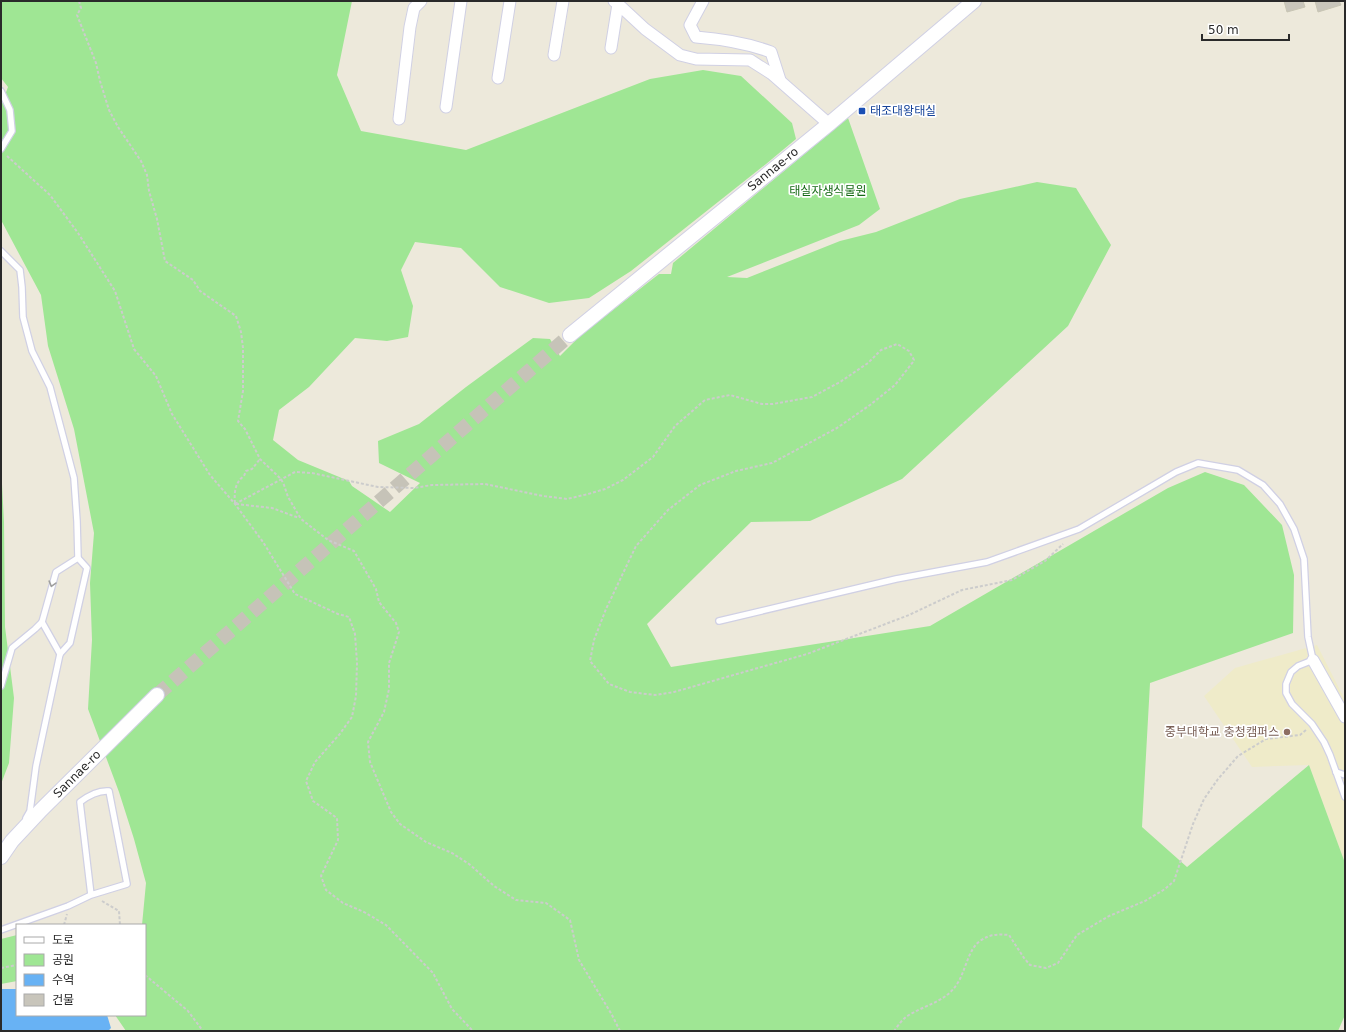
<svg xmlns="http://www.w3.org/2000/svg" width="1346" height="1032" viewBox="0 0 1346 1032" font-family="'DejaVu Sans','Noto Sans KR',sans-serif">
  <rect width="100%" height="100%" fill="#ede9db"/>
  <path fill="#efebc9" d="M1317,645L1345,700V863L1309,765L1252,767L1204,696L1235,668Z"/>
  <g fill="#9fe694">
    <path d="M1,1H352L337,75L361,131L466,150L650,79L703,70L741,76L792,123L796,139L766,164L631,271L589,298L549,303L500,287L461,248L415,242L401,270L413,306L408,337L387,341L355,338L309,387L279,410L273,440L298,460L349,481L352,486L390,512L420,483L379,463L378,441L419,424L466,387L533,338L550,339L560,356L581,335L659,274H671L673,263L848,118L880,209L859,225L727,277L747,278L840,241L876,232L960,199L1037,182L1076,188L1111,245L1068,326L902,479L810,521L751,522L647,624L671,667L930,626L1168,488L1205,472L1244,485L1282,525L1294,575L1293,633L1150,683L1142,827L1187,867L1309,765L1345,863V1015L1338,1031H126L115,1015H145V925H142L146,883L134,839L119,792L88,709L92,640L90,583L94,533L74,429L48,346L41,295L1,220V105L8,87L1,78Z"/>
    <path d="M1,465L4,522L5,627L14,698L9,763L1,784Z"/>
    <path d="M17,935V981L1,984V939Z"/>
  </g>
  <path fill="#68b2f4" d="M1,989H17V1015H107L111,1028L108,1031H1Z"/>
  <g fill="#c8c5bb" stroke="#c8c5b4">
    <path d="M1284,1H1303L1305,7L1287,12Z"/>
    <path d="M1315,1H1339L1341,5L1318,12Z"/>
  </g>
  <g fill="none" stroke-linecap="round" stroke-linejoin="round">
    <path stroke="#c6c3b8" stroke-width="14" stroke-dasharray="14 7" stroke-linecap="butt" d="M157,695L570,335"/>
    <g stroke="#d0d0e4" stroke-width="8">
      <g id="service">
        <path d="M1,91L10,110L12,131L1,149"/>
        <path d="M1,251L20,270L22,287L23,317L32,351L50,387L74,478L77,521L78,558L87,568L70,643L60,654L36,766L30,811L26,818"/>
        <path d="M719,621L896,579L987,562L1079,529L1176,472L1198,463L1238,470L1263,485L1280,504L1294,529L1304,559L1308,637L1313,660L1298,666L1291,672L1286,684V693L1292,704L1312,724L1324,742L1330,755L1345,797"/>
        <path d="M60,654L42,622L56,572L78,558"/>
        <path d="M1,686L12,648L35,629L42,622"/>
        <path d="M1336,772L1345,775"/>
        <path d="M1,930L68,906L91,895L127,884L109,791C98,790 89,795 80,802L91,895"/>
      </g>
    </g>
    <g stroke="#d0d0e4" stroke-width="13">
      <g id="minor">
        <path d="M614,1L618,4L645,29L680,55L696,59L750,60L772,74L829,124"/>
        <path d="M703,1L690,25L696,37C721,39 747,43 771,52L780,80"/>
        <path d="M611,48L618,4"/>
        <path d="M554,55L563,1"/>
        <path d="M498,78L510,1"/>
        <path d="M446,107L461,1"/>
        <path d="M399,119L410,27L414,8L421,1"/>
        <path d="M1313,660L1345,717"/>
      </g>
    </g>
    <g stroke="#d0d0e4" stroke-width="16">
      <g id="tertiary">
        <path d="M570,335L829,124L974,1"/>
        <path d="M1,857L12,841L41,810L157,695"/>
      </g>
    </g>
    <g stroke="#ccc" stroke-width="2" stroke-dasharray="3 2" stroke-linecap="butt">
      <path d="M79,1L81,8L77,15L96,63L100,81L109,110L118,127L141,161L147,175L149,191L157,219L165,261L193,280L200,291L236,316L241,332L243,348V391L238,421L245,429L260,459L281,479L284,485L288,497L301,519L328,540L354,551L376,589L379,602L396,623L399,632L389,663V689L384,712L368,742L370,762L391,812L400,824L426,842L452,853L469,864L494,886L516,900L546,903L570,920L579,960L612,1015L620,1031"/>
      <path d="M7,156L50,195L78,233L115,291L134,349L156,376L172,414L210,475L235,504L263,542L295,594L338,614L349,617L355,634L357,663L356,696L352,717L339,735L315,762L306,781L313,801L337,818L338,840L321,876L326,890L343,903L364,912L386,925L433,973L452,1009L473,1031"/>
      <path d="M235,503C234,493 235,482 244,476L246,471L252,469L260,459"/>
      <path d="M235,504L295,472L312,473L378,487L414,488L432,485L485,484L543,496L567,499L588,494L605,489L623,480L653,457L675,426L705,400L730,395L762,404H773L812,397L840,382L868,363L881,350L897,344L909,351L914,360L913,362L895,385L870,405L837,428L772,463L736,471L700,485L668,510L636,546L606,609L594,640L590,661L609,684L630,692L655,695L674,692L807,654L909,615L962,590L1012,580L1045,561L1063,544"/>
      <path d="M236,504L272,508L299,518"/>
      <path d="M102,901L119,911L120,925"/>
      <path d="M64,925L67,914"/>
      <path d="M1,968L17,965"/>
      <path d="M145,975L188,1011L203,1031"/>
      <path d="M894,1031C897,1027 901,1021 906,1017C923,1005 945,1003 957,984C965,973 968,949 980,941C990,934 998,934 1009,935L1024,958L1030,965L1046,968L1058,963L1077,935L1109,916L1145,901L1165,889L1174,881L1193,824L1204,799L1218,779L1238,756L1266,739L1300,735L1306,730"/>
    </g>
    <use href="#service" stroke="#fff" stroke-width="5.5"/>
    <use href="#minor" stroke="#fff" stroke-width="11"/>
    <use href="#tertiary" stroke="#fff" stroke-width="14"/>
  </g>
  <defs><path id="oneway-chevron" d="M-2-3.5L2.5 0L-2 3.5" fill="none" stroke-width="1.6" stroke-linecap="round" stroke-linejoin="round"/></defs>
  <use stroke="#9f9f9f" href="#oneway-chevron" transform="translate(52 584) rotate(106)"/>
  <rect fill="#1a4fb4" stroke="#fff" stroke-width="1.5" x="858" y="107" width="8" height="8" rx="2"/>
  <circle fill="#8d6e63" stroke="#fff" stroke-width="1.5" cx="1287" cy="732" r="4"/>
  <g text-anchor="middle" stroke-width="3.5" stroke-linejoin="round" paint-order="stroke">
    <g font-size="12" fill="#164399" stroke="#fff" text-anchor="start">
      <text x="870" y="115">태조대왕태실</text>
    </g>
    <g font-size="12" fill="#2a2a2a" stroke="#fff">
      <text transform="translate(773 169) rotate(-39)" y="4">Sannae-ro</text>
      <text transform="translate(77 774) rotate(-45)" y="4">Sannae-ro</text>
    </g>
    <g font-size="12" fill="#166a16" stroke="#fff">
      <text x="828" y="195">태실자생식물원</text>
    </g>
    <g font-size="12" fill="#785e54" stroke="#fff" text-anchor="end">
      <text x="1279" y="736">중부대학교 충청캠퍼스</text>
    </g>
  </g>
  <rect width="1346" height="1032" fill="none" stroke="#2a2a2a" stroke-width="4"/>
  <rect x="16" y="924" width="130" height="92" fill="#ffffff" stroke="#aaaaaa"/>
  <rect x="24" y="937" width="20" height="6" fill="#ffffff" stroke="#aaaaaa"/>
  <text x="52" y="944" font-size="12" fill="#2a2a2a">도로</text>
  <rect x="24" y="954" width="20" height="12" fill="#9fe694" stroke="#aaaaaa"/>
  <text x="52" y="964" font-size="12" fill="#2a2a2a">공원</text>
  <rect x="24" y="974" width="20" height="12" fill="#68b2f4" stroke="#aaaaaa"/>
  <text x="52" y="984" font-size="12" fill="#2a2a2a">수역</text>
  <rect x="24" y="994" width="20" height="12" fill="#c8c5bb" stroke="#aaaaaa"/>
  <text x="52" y="1004" font-size="12" fill="#2a2a2a">건물</text>
  <path d="M1202 34v6h87v-6" fill="none" stroke="#2a2a2a" stroke-width="2"/>
  <text x="1208" y="34" font-size="12" fill="#2a2a2a" stroke="#ffffff" stroke-width="3" paint-order="stroke">50 m</text>
</svg>
